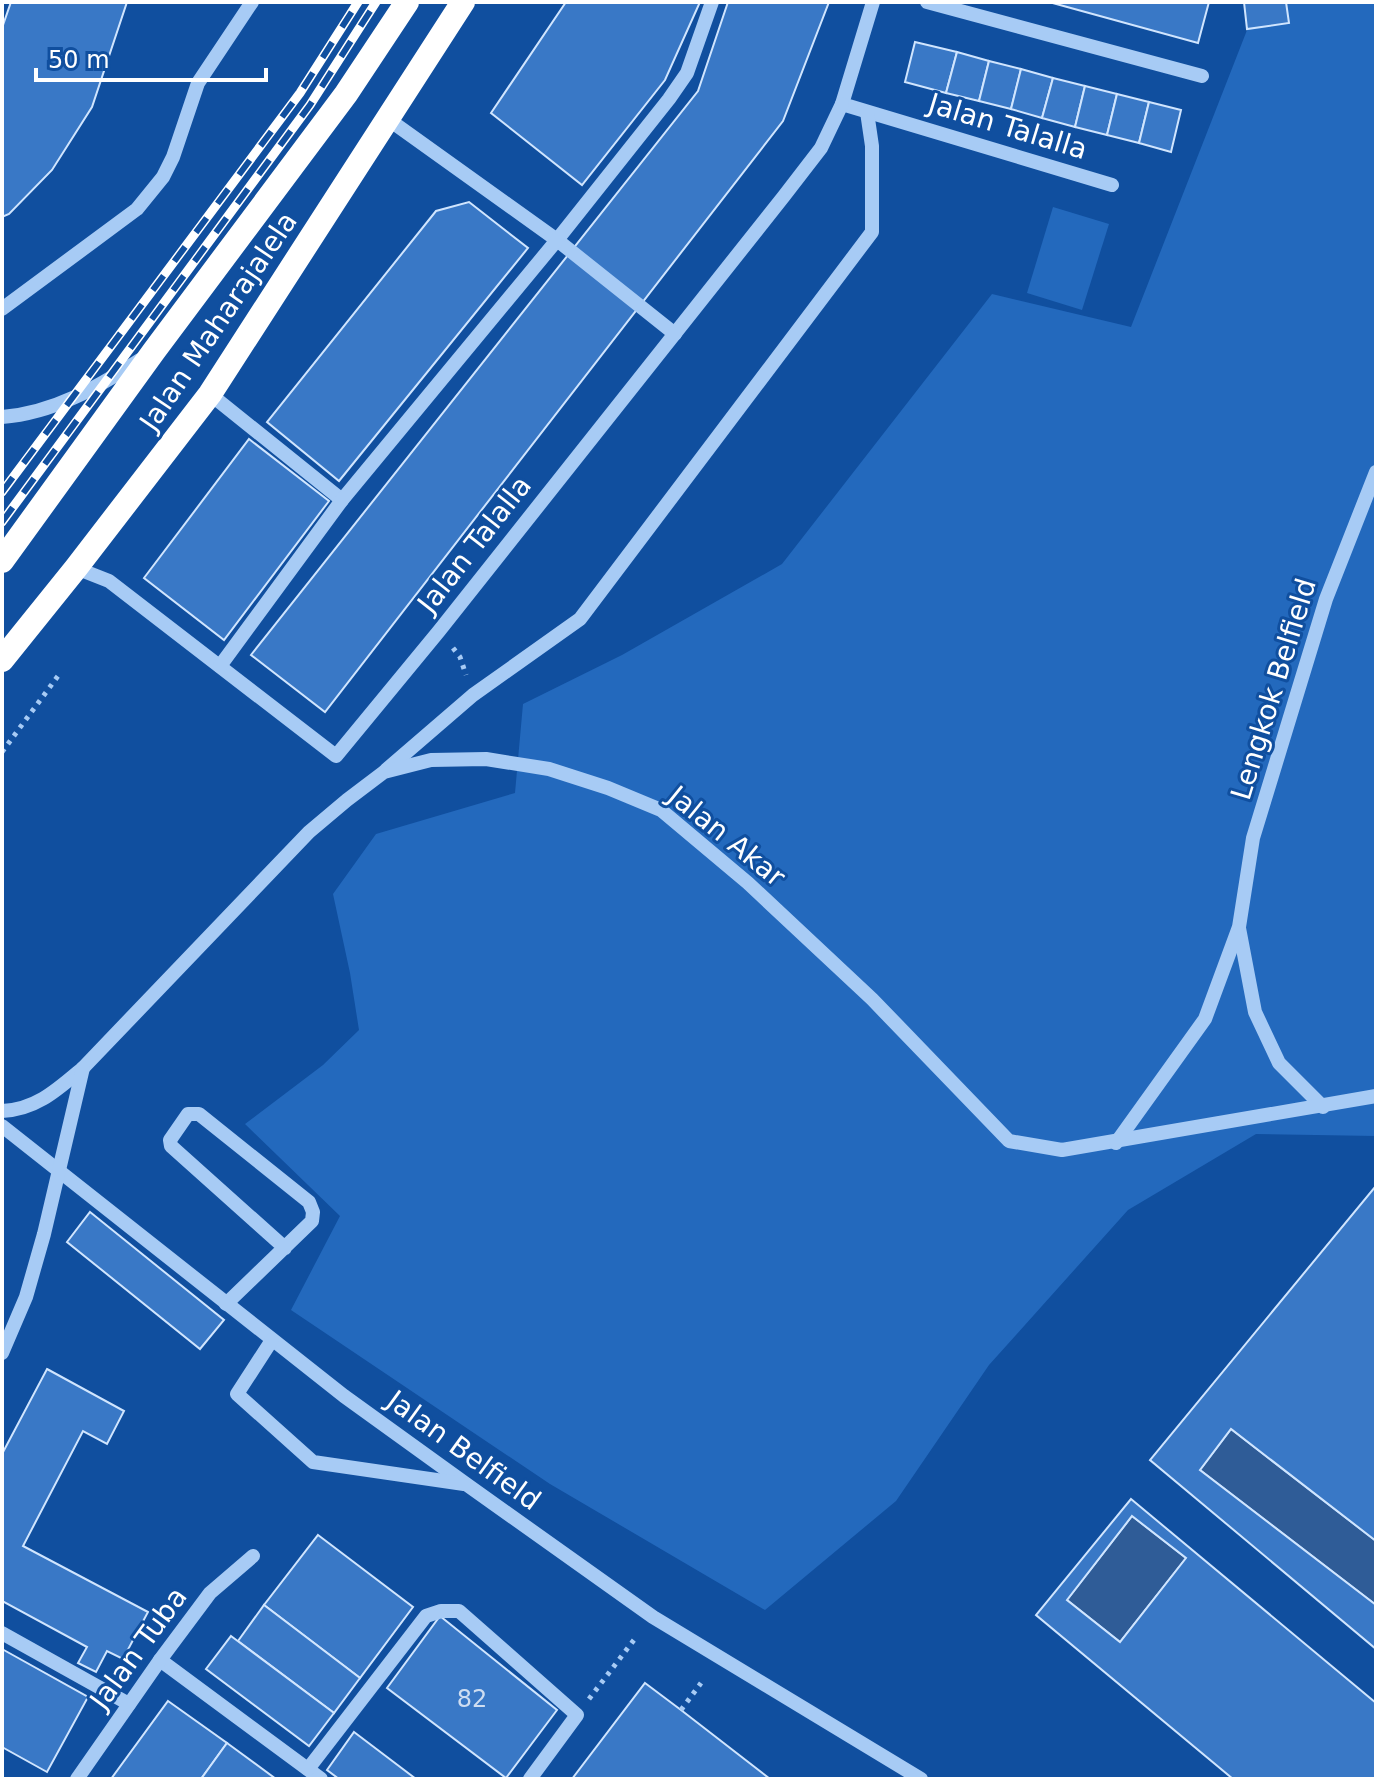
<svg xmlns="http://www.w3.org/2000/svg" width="1378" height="1781" viewBox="0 0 1378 1781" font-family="'DejaVu Sans',sans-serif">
  <rect width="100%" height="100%" fill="#104f9f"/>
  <g fill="#2369bd">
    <path d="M1258,2H1376V1136L1256,1134L1128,1210L989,1365L896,1501L765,1610L550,1484L291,1310L340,1216L245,1124L323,1065L359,1030L350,973L333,894L376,834L515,793L523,704L622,655L782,564L992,294L1131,327Z"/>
    <path d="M1053,207L1109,224L1082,310L1027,293Z"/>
  </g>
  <g fill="#2f5c97" stroke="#99c5f8" stroke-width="2">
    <path d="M1231,1429L1376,1541V1605L1200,1470Z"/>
    <path d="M1132,1516L1186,1558L1120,1642L1067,1600Z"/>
  </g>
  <g fill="#3978c6" stroke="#d0e5fe" stroke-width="2" fill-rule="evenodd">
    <path d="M11,2H127L92,107L52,170L9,214L2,217V28Z"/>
    <path d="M566,2H700L665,80L582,185L491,113Z"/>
    <path d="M728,2H829L783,121L325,712L251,655L698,91Z"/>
    <path d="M1049,2H1209L1198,43Z"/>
    <path d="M1244,2H1286L1289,23L1247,29Z"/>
    <path d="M915,42L957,52L946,93L905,82Z"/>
    <path d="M957,52L989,61L979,101L946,93Z"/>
    <path d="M989,61L1021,69L1011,109L979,101Z"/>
    <path d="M1021,69L1053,78L1042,118L1011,109Z"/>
    <path d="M1053,78L1085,86L1075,127L1042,118Z"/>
    <path d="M1085,86L1117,94L1107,135L1075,127Z"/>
    <path d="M1117,94L1149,102L1139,143L1107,135Z"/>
    <path d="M1149,102L1181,110L1171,152L1139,143Z"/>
    <path d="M469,202L528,248L339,481L267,422L436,211Z"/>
    <path d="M249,439L329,501L224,640L144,578Z"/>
    <path d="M1375,1187L1376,1188V1541L1231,1429L1200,1470L1376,1605V1649L1150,1460Z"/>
    <path d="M90,1212L224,1320L200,1349L67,1242Z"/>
    <path d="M47,1369L124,1411L107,1444L83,1431L23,1546L148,1612L123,1659L107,1651L96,1672L78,1663L87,1647L2,1601V1454Z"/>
    <path d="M1131,1499L1376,1703V1779H1233L1036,1615ZM1132,1516L1186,1558L1120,1642L1067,1600Z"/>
    <path d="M318,1535L413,1607L360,1678L264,1605Z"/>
    <path d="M264,1605L360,1678L334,1713L238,1641Z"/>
    <path d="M440,1616L557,1710L506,1778L387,1688Z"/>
    <path d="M231,1636L334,1713L309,1746L206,1669Z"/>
    <path d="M2,1649L88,1697L47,1772L2,1747Z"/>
    <path d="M645,1683L681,1710L770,1779H572Z"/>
    <path d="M168,1701L227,1743L201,1779H111Z"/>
    <path d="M354,1732L416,1779H339L327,1770Z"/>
    <path d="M227,1743L276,1779H201Z"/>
  </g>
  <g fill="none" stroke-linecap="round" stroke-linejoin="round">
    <g stroke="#a7cbf5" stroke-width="5" stroke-dasharray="4 6" stroke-linecap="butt">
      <path d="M453,648L460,657L466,675"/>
      <path d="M2,752L58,676"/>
      <path d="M589,1699L637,1636"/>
      <path d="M681,1710L701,1683"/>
    </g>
    <g stroke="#a7cbf5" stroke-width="14">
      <path d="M873,2L842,104L1112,185"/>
      <path d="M927,2L1202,76"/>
      <path d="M388,119L557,240L675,334"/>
      <path d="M2,309L137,209L163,177L173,157L198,83L252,2"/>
      <path d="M210,394L342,500"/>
      <path d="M2,417C54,413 98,387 140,360"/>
      <path d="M76,568L109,581L336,756L439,631L784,196L821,148L842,104"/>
      <path d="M220,666L342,500L557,240L669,99L687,73L712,2"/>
      <path d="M386,770L473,695L580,619L872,232V146L867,112"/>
      <path d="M1239,928L1255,1012L1279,1063L1323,1107"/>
      <path d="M2,1111C36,1110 58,1089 83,1068L309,832L347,800L384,772L431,760L486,759L549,769L608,788L661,810L748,883L872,999L1009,1141L1062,1150L1376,1096"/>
      <path d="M2,1126L344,1396L466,1484L653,1617L921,1779"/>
      <path d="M1116,1143L1205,1019L1239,927L1253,838L1326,599L1376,472"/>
      <path d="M226,1304L312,1221L313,1212L309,1202L199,1114H188L170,1140L171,1146L285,1248"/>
      <path d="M272,1340L237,1394L313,1462L464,1484"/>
      <path d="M2,1353L26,1297L44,1234L83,1068"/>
      <path d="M2,1633L129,1704"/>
      <path d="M160,1660L321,1779"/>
      <path d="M308,1769L426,1616L441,1611H459L577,1715L530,1779"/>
      <path d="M77,1779L160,1660L210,1593L253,1556"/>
    </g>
    <g stroke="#fff" stroke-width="24">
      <path d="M2,561L154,351L346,94L407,2"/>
      <path d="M2,660L76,568L210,394L463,2"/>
    </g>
    <g stroke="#fff" stroke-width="9">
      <g id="rail">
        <path d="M2,492L300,93L358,2"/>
        <path d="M2,522L310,105L376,2"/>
      </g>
    </g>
    <use href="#rail" stroke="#104f9f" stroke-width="6" stroke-dasharray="18" stroke-linecap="butt"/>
  </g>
  <g text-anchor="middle" stroke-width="6" stroke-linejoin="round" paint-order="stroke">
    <g font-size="24" fill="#ceddf1">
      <text x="472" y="1707">82</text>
    </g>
    <g font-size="28" fill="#fff" stroke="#104f9f">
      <text transform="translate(1008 126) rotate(17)" y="10">Jalan Talalla</text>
      <text transform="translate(218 321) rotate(-56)" y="10">Jalan Maharajalela</text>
      <text transform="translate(474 544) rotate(-52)" y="10">Jalan Talalla</text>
      <text transform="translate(1273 689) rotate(-73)" y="10">Lengkok Belfield</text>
      <text transform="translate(727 836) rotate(39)" y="10">Jalan Akar</text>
      <text transform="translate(464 1450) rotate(36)" y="10">Jalan Belfield</text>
      <text transform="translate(138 1648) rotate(-54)" y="10">Jalan Tuba</text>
    </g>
  </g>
  <rect width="1378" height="1781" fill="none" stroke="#ffffff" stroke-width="8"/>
  <path d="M36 68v12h230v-12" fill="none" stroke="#ffffff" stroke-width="4"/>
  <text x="48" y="68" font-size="24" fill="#ffffff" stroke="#104f9f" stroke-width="6" paint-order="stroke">50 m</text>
</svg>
